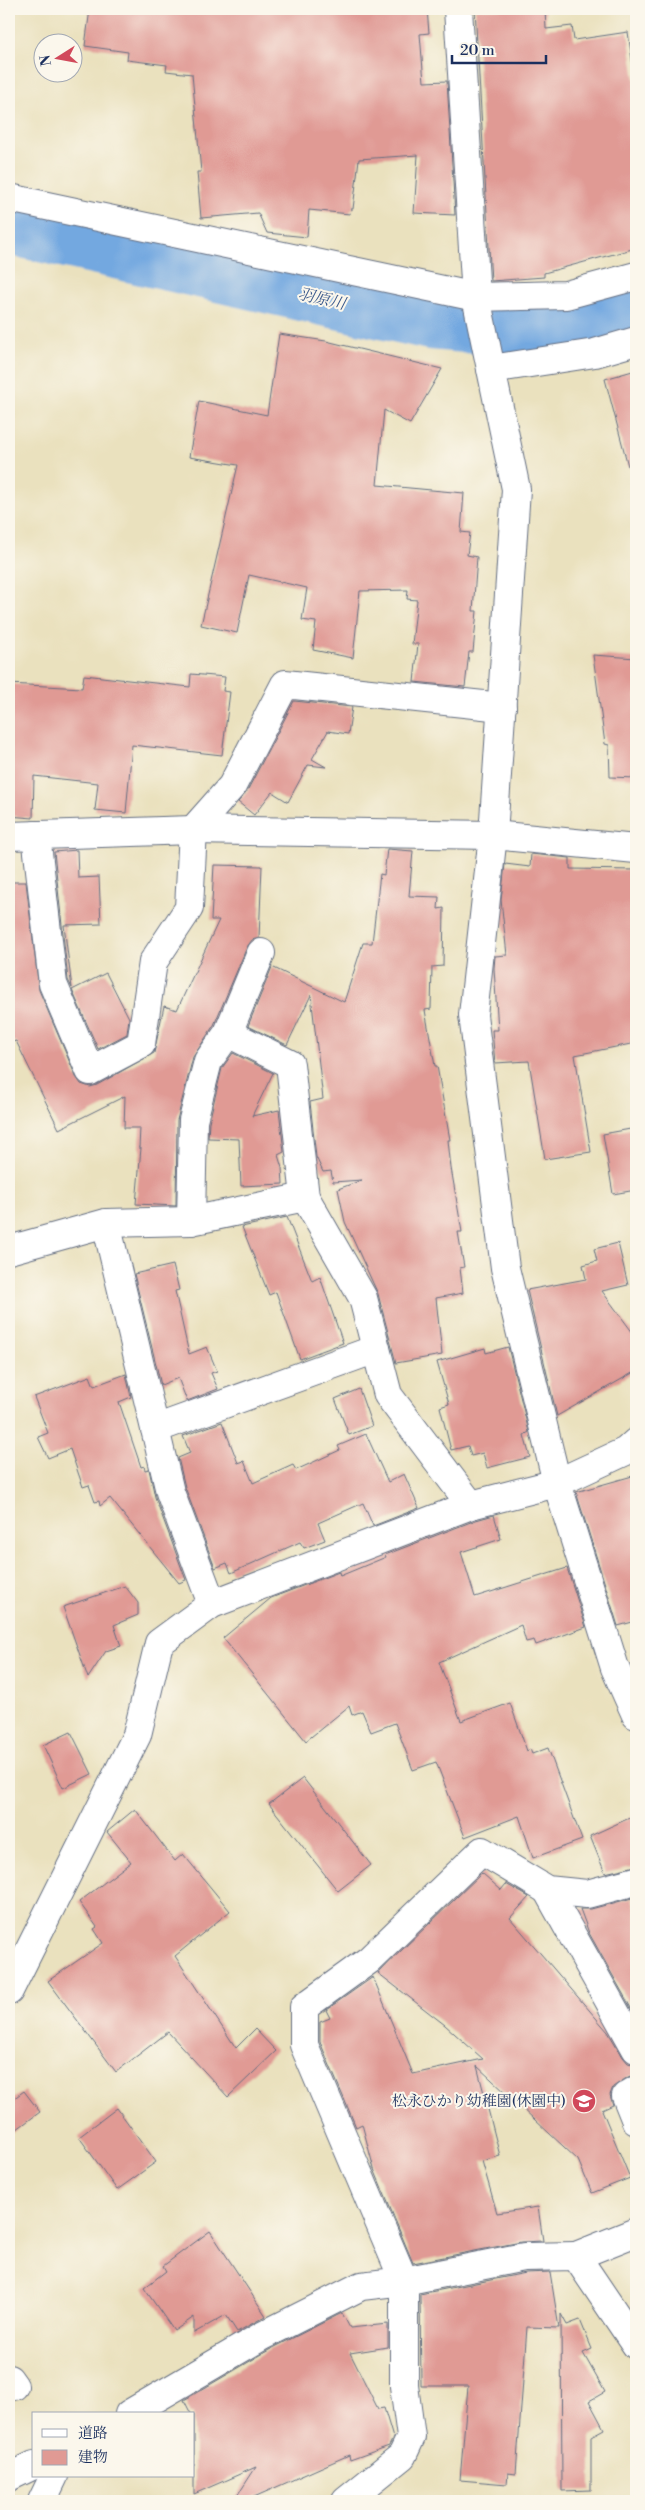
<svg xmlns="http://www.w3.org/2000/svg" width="645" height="2510" viewBox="0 0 645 2510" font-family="'Libre Bodoni','Noto Serif JP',serif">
  <rect width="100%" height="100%" fill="#fbf7ec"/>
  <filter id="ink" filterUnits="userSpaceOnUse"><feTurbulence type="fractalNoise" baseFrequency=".02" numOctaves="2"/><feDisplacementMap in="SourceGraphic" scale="10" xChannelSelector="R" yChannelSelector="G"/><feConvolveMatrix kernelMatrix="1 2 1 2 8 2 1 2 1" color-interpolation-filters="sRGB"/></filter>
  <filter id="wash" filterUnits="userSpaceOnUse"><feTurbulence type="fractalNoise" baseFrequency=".0096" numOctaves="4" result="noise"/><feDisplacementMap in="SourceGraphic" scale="20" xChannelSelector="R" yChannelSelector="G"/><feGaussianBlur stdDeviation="1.12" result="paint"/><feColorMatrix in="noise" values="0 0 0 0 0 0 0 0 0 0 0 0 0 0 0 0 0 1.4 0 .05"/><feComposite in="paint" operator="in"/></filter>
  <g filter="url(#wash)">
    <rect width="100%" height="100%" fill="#eae1be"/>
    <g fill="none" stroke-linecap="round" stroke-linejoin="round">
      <path stroke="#73a8e0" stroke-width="56" d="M9,227L430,322L503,328L579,325L636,305"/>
    </g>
    <g id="blocks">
      <g fill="#e09a94">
        <path d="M90,9H427L429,33L420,34L424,82L447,81L455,215L414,213L418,155L359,159L353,209H351L350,214L309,210L307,237L267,233L258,213L201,218L197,172H201L192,74L166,71L167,65L127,60L128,52L85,46Z"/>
        <path d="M475,9H545L546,29L572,26L574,40L628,32L636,87V248L544,273V277L491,281Z"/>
        <path d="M279,334L326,341L442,369L410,424L384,410L377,485L464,493L461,532L470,533L467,555L477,557L473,611H477L473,652H469L465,687L414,682L418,644H412L417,600L407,599L408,590L360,591L353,658L313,650L316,622L302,620L307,588L249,575L237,633L201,625L238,465L189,457L199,401L267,415Z"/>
        <path d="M636,370V465L628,466L605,379Z"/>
        <path d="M593,655L636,658V778L610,777L609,745L605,744Z"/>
        <path d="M191,674L225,677L223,691L230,692L222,755L132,745L126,813L95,810L98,783L34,776L33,818L9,816V684L82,688L84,675L190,687Z"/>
        <path d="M294,701L352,707L348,734L328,731L312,759L326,767L308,765L288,802L272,792L254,815L238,802L246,793Z"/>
        <path d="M387,849L413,851L409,896L439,897L438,909L444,908L443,966L432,967L431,1009L425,1010L435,1066H437L450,1140H448L451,1168L462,1232H458L464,1267L460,1268L463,1293L436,1298L442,1355L396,1363L378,1294L345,1222L338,1189L362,1180L333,1182L331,1171L323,1172L316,1157L310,1102L323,1099L311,995L287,1045L248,1026L272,967L344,1002L363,943H372L380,874L384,875Z"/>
        <path d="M77,850L78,878L99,877L101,924L64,925L72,988L68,980L54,852Z"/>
        <path d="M531,854L570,858V869L636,870V1043L575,1055L591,1152L545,1159L529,1061L495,1063L492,1030H498L494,968L495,956L507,955L501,900L505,864L530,867Z"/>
        <path d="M214,865L262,866L259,938L252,940L247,947L214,1025L193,1057L177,1120L176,1206L136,1204L141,1148H139L140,1128H124L125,1096L59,1129L16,1041L9,1043V882H26L39,990L76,1077L81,1084L90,1087L97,1085L154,1053L164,1006L177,1010L219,920H211Z"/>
        <path d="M106,973L129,1018L127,1034L98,1049L72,990Z"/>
        <path d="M233,1053L273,1073L252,1116L279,1110L284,1152L278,1155L282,1168L283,1184L241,1186L239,1139L208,1138L209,1122L222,1068Z"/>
        <path d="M636,1128V1190L613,1194L603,1134Z"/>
        <path d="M287,1217L312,1281L320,1277L343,1343L300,1359L276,1292L269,1295L242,1227Z"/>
        <path d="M618,1243L628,1285L602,1291L636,1337V1371L557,1416L527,1290L586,1279L583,1265L597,1261L594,1249Z"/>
        <path d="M173,1265L179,1290L175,1291L189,1354L207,1347L217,1371L211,1373L218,1389L187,1401L178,1378L161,1385L134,1274Z"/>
        <path d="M508,1347L529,1432L524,1435L530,1457L487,1468L483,1453L471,1456L468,1446L451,1450L440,1407L449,1404L437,1362L485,1348L486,1353Z"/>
        <path d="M126,1374L131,1397L119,1402L141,1467L144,1466L145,1470L149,1469L155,1497L186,1580L179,1583L110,1498L100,1506L99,1501L95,1502L89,1485L83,1487L70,1449L48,1458L38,1437L48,1433L34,1397L90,1376L94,1386Z"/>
        <path d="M359,1389L372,1426L349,1435L335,1399Z"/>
        <path d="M222,1422L238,1463L244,1461L253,1483L293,1465L296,1470L340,1450L338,1446L366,1434L388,1482L404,1474L419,1508L373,1526L363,1503L318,1523L325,1540L304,1548L300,1542L231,1573L227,1563L215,1568L185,1487L178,1458L190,1453L183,1436Z"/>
        <path d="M636,1475V1621L618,1626L576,1492Z"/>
        <path d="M494,1515L501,1539L461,1552L475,1597L567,1568L586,1627L536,1645L534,1640L526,1642L521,1625L439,1662L461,1721L510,1703L527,1751L530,1749L532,1754L548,1748L582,1840L533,1858L519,1816L465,1837L436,1762L413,1770L395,1723L371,1732L362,1711L352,1715L349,1706L306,1741L223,1638L271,1598L339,1572L340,1576L386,1557L385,1555L476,1520Z"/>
        <path d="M125,1586L138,1603V1615L114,1625L121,1646L106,1651L88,1678L63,1607Z"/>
        <path d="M71,1732L92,1774L63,1788L43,1745Z"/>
        <path d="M303,1778L371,1865L338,1891L269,1804Z"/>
        <path d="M135,1809L175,1861L183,1854L230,1911L175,1956L236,2048L255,2029L276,2051L228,2097L168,2032L116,2072L48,1981L103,1943L94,1929L97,1927L79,1902L131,1862L107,1832Z"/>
        <path d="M636,1815V1866L605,1873L590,1836Z"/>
        <path d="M482,1873L501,1890L506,1884L529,1897L510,1918L608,2032L623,2057L628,2063L636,2065V2074L628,2077L613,2087L610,2095L613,2105L602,2110L630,2178L592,2193L578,2160L477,2066L500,2156L482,2161L497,2213L538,2207L543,2241L521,2242L413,2263L374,2169L362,2124L356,2127L320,2042V2022L330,2018L326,2010L373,1977L413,2074L483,2059L445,2025L378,1973Z"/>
        <path d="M632,1898L636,1910V2017L589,1933L580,1909H591Z"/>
        <path d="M24,2091L40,2112L9,2135V2102Z"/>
        <path d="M117,2108L156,2162L117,2190L79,2137Z"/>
        <path d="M210,2231L266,2316L237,2332L226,2315L194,2333V2317L174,2331L144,2288L166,2271L163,2266Z"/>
        <path d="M550,2272L559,2328L527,2327L516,2474L508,2473L507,2484L460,2480L468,2386H421L420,2294L526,2273Z"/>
        <path d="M342,2313L350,2328L388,2324V2347L350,2353L378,2409L384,2408L393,2438L389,2446L350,2460L349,2455L245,2501H234L256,2467L194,2494V2414H191L184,2400L269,2350Z"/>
        <path d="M561,2314L567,2325L580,2320L592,2349L583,2353L605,2392L589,2401L604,2429L591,2436V2490L562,2491Z"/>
      </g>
    </g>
  </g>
  <g filter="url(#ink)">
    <use href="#blocks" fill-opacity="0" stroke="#636d80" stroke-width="1"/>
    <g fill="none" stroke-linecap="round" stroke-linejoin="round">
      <g stroke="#636d80" stroke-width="30">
        <g id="street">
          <path d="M458,9L476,297L516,489L493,835L473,1015L505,1268L557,1483L615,1668L636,1715"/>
          <path d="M9,198L476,297L566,295L636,276"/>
          <path d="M491,369L595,353L636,341"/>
          <path d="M36,835L53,984L90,1071L141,1044L153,962L189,908L193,830L232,786L285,684L502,707"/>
          <path d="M9,836L193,830L493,835L636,849"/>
          <path d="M228,1033L290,1064L305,1197"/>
          <path d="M191,1221L193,1120L208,1061L228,1033L261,953"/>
          <path d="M106,1223L170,1492L212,1604"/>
          <path d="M9,1250L106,1223L191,1221L305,1197L363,1298L388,1395L471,1505"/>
          <path d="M155,1429L376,1349"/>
          <path d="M547,1890L636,2049"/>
          <path d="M9,1991L137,1735L159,1643L212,1604L471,1505L557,1483L626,1451L636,1442"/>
          <path d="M636,2090L626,2096L636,2121"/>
          <path d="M576,2256L636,2232"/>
          <path d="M9,2379L14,2386"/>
          <path d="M129,2414L262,2336L361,2286L404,2281L524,2257L576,2256L636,2345"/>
          <path d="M9,2477L34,2465"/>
          <path d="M42,2501L54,2476"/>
          <path d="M346,2501L402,2456L411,2437L404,2386V2281L304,2045V2007L369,1960L482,1851L547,1890L587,1894L636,1881"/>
        </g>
      </g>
      <use href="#street" stroke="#fff" stroke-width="28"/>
    </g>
  </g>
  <defs>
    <g id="school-disc" transform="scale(1.25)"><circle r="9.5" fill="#d1495b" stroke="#fbf7ec"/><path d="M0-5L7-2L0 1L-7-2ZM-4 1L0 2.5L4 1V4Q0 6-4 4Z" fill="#fff"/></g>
  </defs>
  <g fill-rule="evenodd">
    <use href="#school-disc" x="584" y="2101"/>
  </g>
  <g text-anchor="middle" stroke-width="4" stroke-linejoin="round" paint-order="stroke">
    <g font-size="15" fill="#1b2f5e" stroke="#fbf7ec" text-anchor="end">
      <text x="566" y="2106">松永ひかり幼稚園(休園中)</text>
    </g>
    <g font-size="16" font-style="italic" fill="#3a598c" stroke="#fbf7ec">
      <text transform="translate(322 298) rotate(13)" y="6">羽原川</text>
    </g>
  </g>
  <rect width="645" height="2510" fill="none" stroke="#fbf7ec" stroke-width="30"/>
  <rect x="32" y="2412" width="162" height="65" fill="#fbf7ec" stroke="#a1a7b3"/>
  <rect x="42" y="2429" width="25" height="8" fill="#ffffff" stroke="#a1a7b3"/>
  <text x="78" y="2438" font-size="15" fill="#1b2f5e">道路</text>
  <rect x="42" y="2450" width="25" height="15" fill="#e09a94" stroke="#a1a7b3"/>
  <text x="78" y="2462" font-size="15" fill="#1b2f5e">建物</text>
  <g transform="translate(58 58) rotate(259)"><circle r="24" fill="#fbf7ec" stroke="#a1a7b3"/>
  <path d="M0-4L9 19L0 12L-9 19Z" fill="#d1495b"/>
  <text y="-8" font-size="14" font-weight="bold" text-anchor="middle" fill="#1b2f5e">N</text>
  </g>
  <path d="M452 55v8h94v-8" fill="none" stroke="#1b2f5e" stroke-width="2.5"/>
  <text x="460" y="55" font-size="15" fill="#1b2f5e" stroke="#fbf7ec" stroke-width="4" paint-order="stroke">20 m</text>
</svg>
